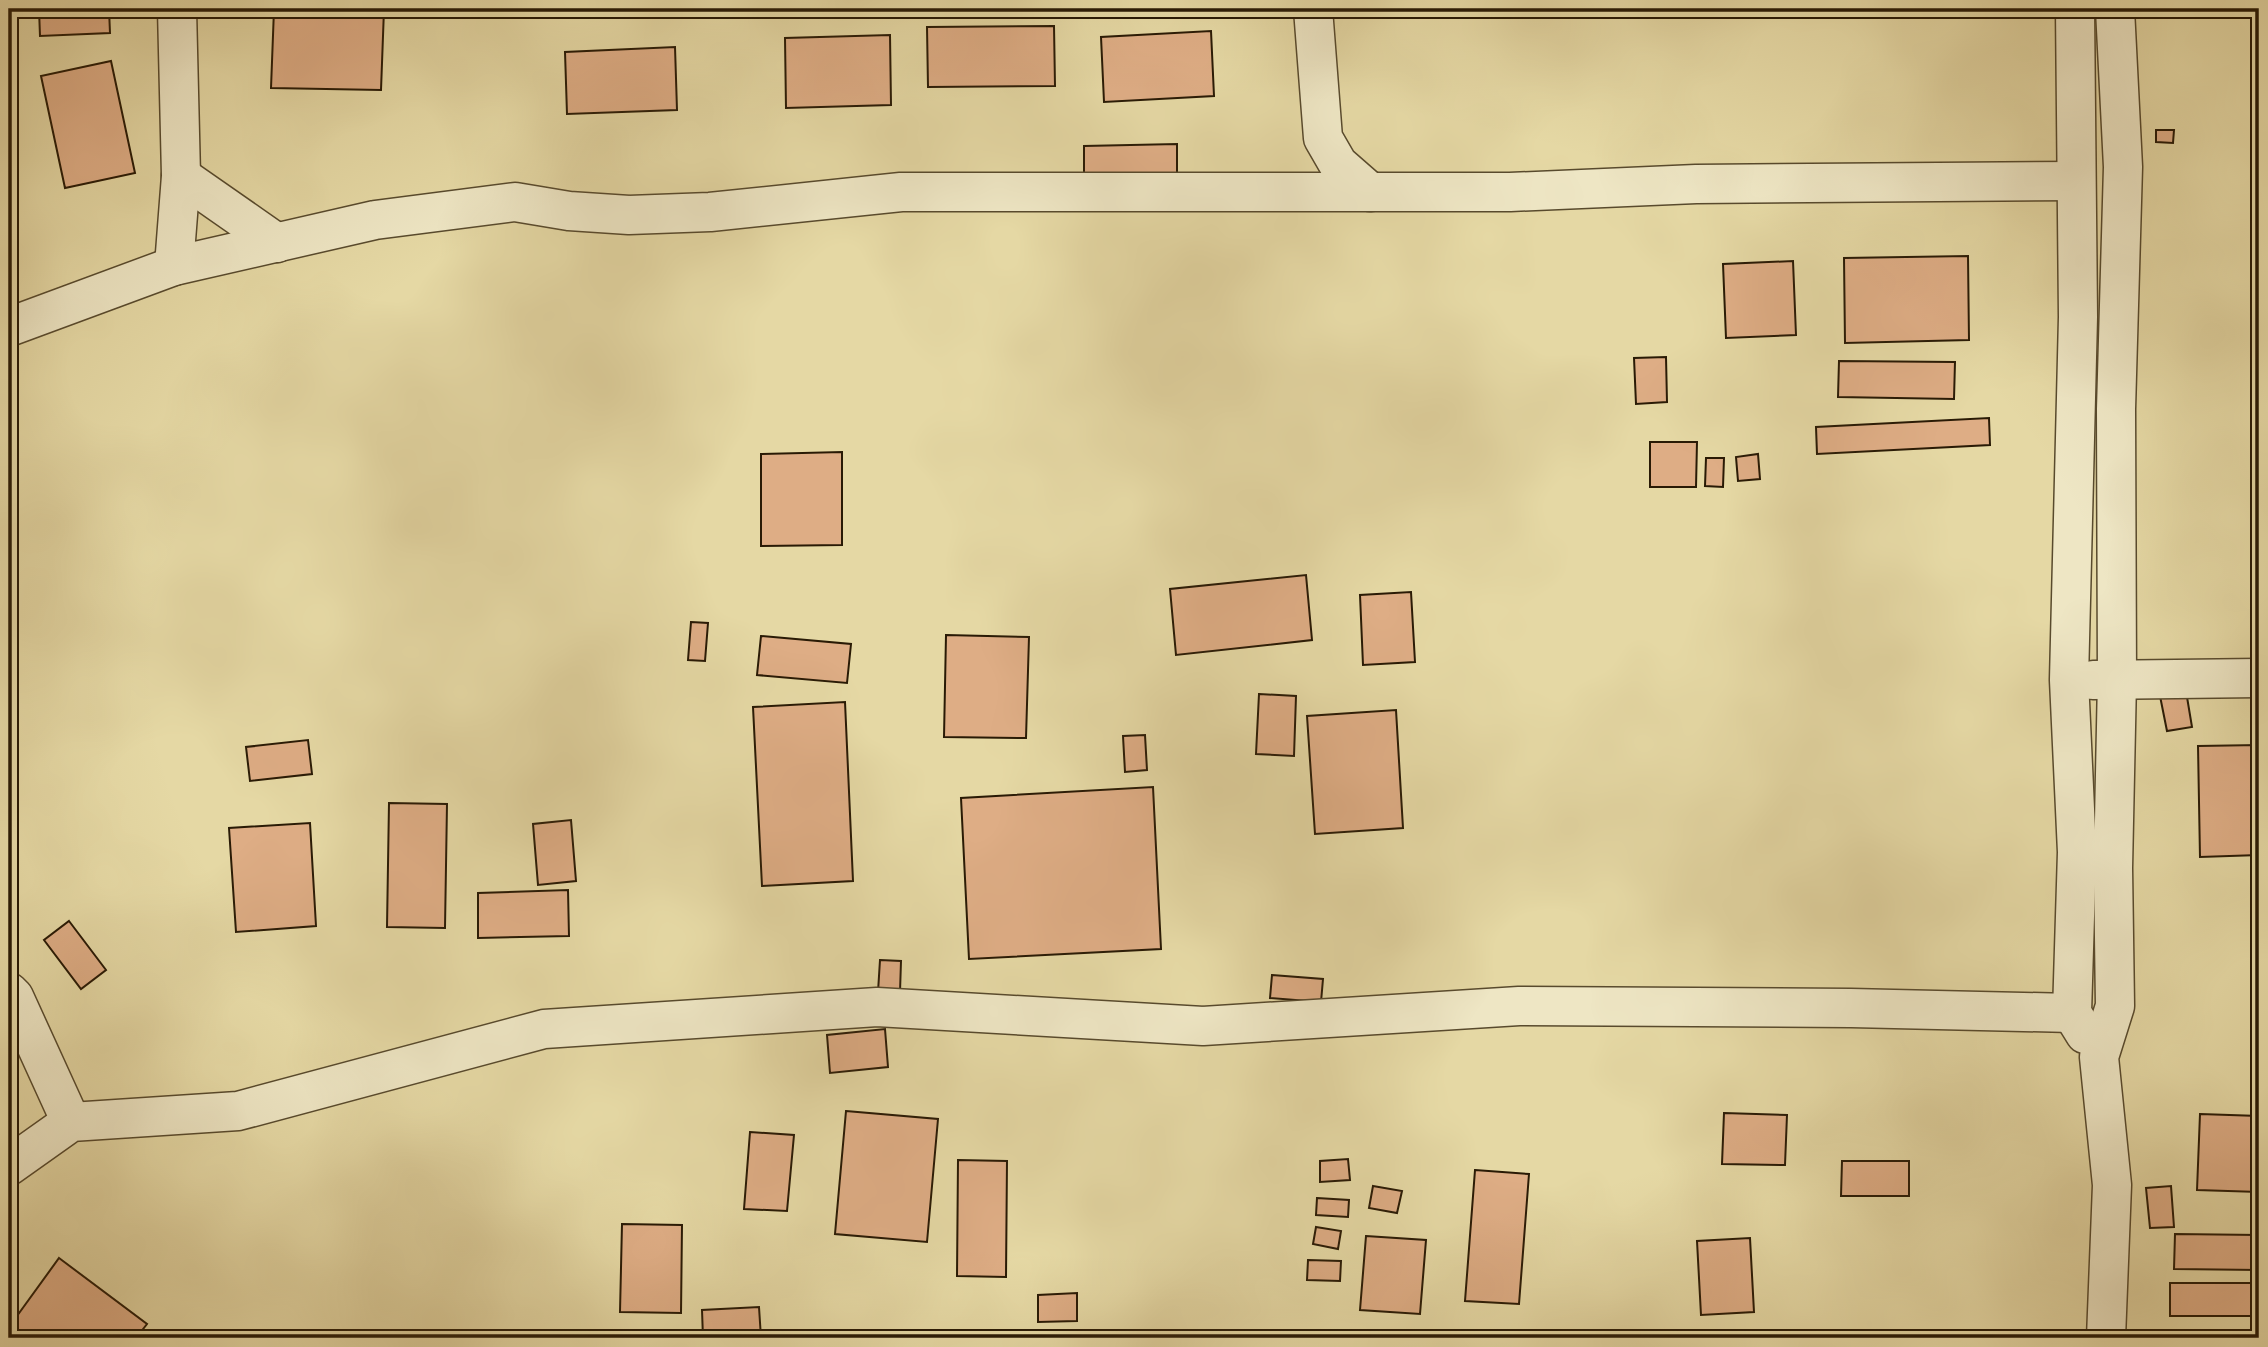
<svg xmlns="http://www.w3.org/2000/svg" width="2268" height="1347" viewBox="0 0 2268 1347" font-family="Cardo,serif">
  <rect width="100%" height="100%" fill="#e5d8a4"/>
  <filter id="stains"><feTurbulence type="fractalNoise" baseFrequency=".00286" numOctaves="4"/><feColorMatrix values="0 0 0 0 .2 0 0 0 0 .09 0 0 0 0 .02 0 0 0 .5 -.17"/></filter>
  <radialGradient id="worn" r=".72"><stop offset=".6" stop-color="#630" stop-opacity="0"/><stop offset="1" stop-color="#630" stop-opacity=".3"/></radialGradient>
  <g fill="#dead85" stroke="#291a05" stroke-width="2">
    <path d="M39,9H109L110,33L40,36Z"/>
    <path d="M274,9H384L381,90L271,88Z"/>
    <path d="M1054,26L1055,86L928,87L927,27Z"/>
    <path d="M1211,31L1214,96L1104,102L1101,37Z"/>
    <path d="M890,35L891,105L786,108L785,38Z"/>
    <path d="M675,47L677,110L567,114L565,52Z"/>
    <path d="M111,61L135,173L65,188L41,76Z"/>
    <path d="M2156,130H2174L2173,143L2156,142Z"/>
    <path d="M1177,144V183L1084,185V146Z"/>
    <path d="M1968,256L1969,340L1845,343L1844,258Z"/>
    <path d="M1793,261L1796,335L1726,338L1723,264Z"/>
    <path d="M1666,357L1667,402L1636,404L1634,358Z"/>
    <path d="M1839,361L1955,362L1954,399L1838,397Z"/>
    <path d="M1989,418L1990,445L1817,454L1816,427Z"/>
    <path d="M1650,442H1697L1696,487H1650Z"/>
    <path d="M842,452V545L761,546V454Z"/>
    <path d="M1758,454L1760,479L1738,481L1736,457Z"/>
    <path d="M1706,458H1724L1723,487L1705,486Z"/>
    <path d="M1306,575L1312,640L1176,655L1170,589Z"/>
    <path d="M1411,592L1415,662L1363,665L1360,595Z"/>
    <path d="M691,622L708,623L705,661L688,660Z"/>
    <path d="M946,635L1029,637L1026,738L944,737Z"/>
    <path d="M761,636L851,644L847,683L757,675Z"/>
    <path d="M2186,691L2192,727L2167,731L2160,696Z"/>
    <path d="M1259,694L1296,696L1294,756L1256,754Z"/>
    <path d="M845,702L853,881L762,886L753,707Z"/>
    <path d="M1396,710L1403,828L1315,834L1307,716Z"/>
    <path d="M1145,735L1147,770L1125,772L1123,736Z"/>
    <path d="M308,740L312,774L250,781L246,747Z"/>
    <path d="M2259,745V855L2200,857L2198,746Z"/>
    <path d="M1153,787L1161,949L969,959L961,798Z"/>
    <path d="M389,803L447,804L445,928L387,927Z"/>
    <path d="M571,820L576,881L538,885L533,824Z"/>
    <path d="M310,823L316,926L236,932L229,828Z"/>
    <path d="M568,890L569,936L478,938V893Z"/>
    <path d="M69,921L106,970L81,989L44,940Z"/>
    <path d="M880,960L901,961L900,992H878Z"/>
    <path d="M1272,975L1323,979L1321,1002L1270,998Z"/>
    <path d="M885,1029L888,1067L830,1073L827,1035Z"/>
    <path d="M846,1111L938,1119L927,1242L835,1234Z"/>
    <path d="M1724,1113L1787,1115L1785,1165L1722,1164Z"/>
    <path d="M2200,1114L2259,1116V1192L2197,1190Z"/>
    <path d="M750,1132L794,1135L787,1211L744,1209Z"/>
    <path d="M1348,1159L1350,1180L1320,1182V1161Z"/>
    <path d="M958,1160L1007,1161L1006,1277L957,1276Z"/>
    <path d="M1842,1161H1909V1196H1841Z"/>
    <path d="M1475,1170L1529,1174L1519,1304L1465,1301Z"/>
    <path d="M1373,1186L1402,1191L1397,1213L1369,1208Z"/>
    <path d="M2171,1186L2174,1227L2150,1228L2146,1188Z"/>
    <path d="M1317,1198L1349,1200L1348,1217L1316,1215Z"/>
    <path d="M622,1224L682,1225L681,1313L620,1312Z"/>
    <path d="M1316,1227L1341,1231L1338,1249L1313,1244Z"/>
    <path d="M2175,1234L2259,1235V1270L2174,1269Z"/>
    <path d="M1366,1236L1426,1240L1420,1314L1360,1310Z"/>
    <path d="M1750,1238L1754,1312L1701,1315L1697,1241Z"/>
    <path d="M59,1258L147,1324L136,1338H9V1327Z"/>
    <path d="M1308,1260L1341,1261L1340,1281L1307,1280Z"/>
    <rect x="2170" y="1283" width="89" height="33"/>
    <path d="M1077,1293V1321L1038,1322V1295Z"/>
    <path d="M759,1307L761,1338H703L702,1310Z"/>
  </g>
  <g fill="none" stroke-linecap="round" stroke-linejoin="round">
    <g stroke="#584a2d" stroke-width="41">
      <g id="minor">
        <path d="M1313,9L1323,138L1338,164L1370,192"/>
        <path d="M2075,9L2078,317L2069,680L2077,852L2072,1013L2085,1034"/>
        <path d="M181,176L277,243"/>
        <path d="M174,266L181,176L177,9"/>
        <path d="M9,327L174,266L375,220L515,202L569,211L629,215L710,212L901,192H1510L1696,184L2076,181"/>
        <path d="M2093,680L2259,678"/>
        <path d="M9,992L14,997L71,1122"/>
        <path d="M9,1166L71,1122L238,1111L544,1029L877,1007L1203,1026L1519,1006L1851,1008L2072,1013"/>
        <path d="M2106,1338L2112,1185L2099,1057L2115,1006L2113,868L2117,680L2116,409L2123,167L2115,9"/>
      </g>
    </g>
    <use href="#minor" stroke="#eee6c4" stroke-width="38"/>
  </g>
  <rect width="2268" height="1347" fill="none" stroke="#e5d8a4" stroke-width="35"/>
  <rect x="10" y="10" width="2247" height="1326" fill="none" stroke="#291a05" stroke-width="3.5"/>
  <rect x="18" y="18" width="2233" height="1312" fill="none" stroke="#291a05" stroke-width="2"/>
  <rect width="100%" height="100%" filter="url(#stains)"/>
  <rect width="100%" height="100%" fill="url(#worn)"/>
</svg>
